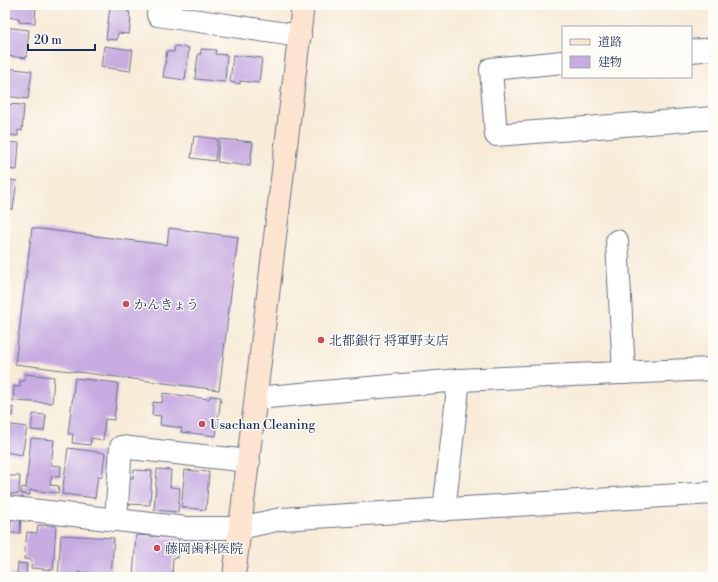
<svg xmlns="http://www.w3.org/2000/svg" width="718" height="582" viewBox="0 0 718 582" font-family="'Libre Bodoni','Noto Serif JP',serif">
  <rect width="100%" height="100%" fill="#fdfcf7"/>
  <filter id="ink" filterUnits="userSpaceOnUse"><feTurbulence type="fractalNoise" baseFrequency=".025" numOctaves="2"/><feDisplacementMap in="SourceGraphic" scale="8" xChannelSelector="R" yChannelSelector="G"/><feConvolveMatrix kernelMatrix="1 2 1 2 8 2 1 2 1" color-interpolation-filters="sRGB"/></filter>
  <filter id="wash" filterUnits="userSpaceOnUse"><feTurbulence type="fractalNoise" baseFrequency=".012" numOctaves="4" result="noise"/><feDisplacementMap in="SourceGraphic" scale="16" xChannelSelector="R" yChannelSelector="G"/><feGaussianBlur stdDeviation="0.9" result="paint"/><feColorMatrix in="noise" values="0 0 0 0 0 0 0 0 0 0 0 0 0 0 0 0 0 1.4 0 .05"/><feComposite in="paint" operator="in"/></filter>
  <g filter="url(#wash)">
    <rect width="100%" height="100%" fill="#f8ebd8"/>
    <g id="blocks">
      <g fill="#c7abe1">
        <path d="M5,5H36L35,23L19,22V18L5,17Z"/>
        <path d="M240,5H261L260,8L240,6Z"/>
        <path d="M110,6L128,9L127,12H130L129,18H131L129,34L118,33L117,40L106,39Z"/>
        <path d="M5,27L29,30L26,58L5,56Z"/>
        <path d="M104,46L133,50L130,71L101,67Z"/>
        <path d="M175,46L189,48L185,80L163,77L167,51L174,52Z"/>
        <path d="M201,49L216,50L215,54L227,55L225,82L195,79L198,54H201Z"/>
        <path d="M233,55L262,58L259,83L240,81V84L230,82Z"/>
        <path d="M5,68L32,71L28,99L5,96Z"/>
        <path d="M5,104L24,105L22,131L18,130V136L5,135Z"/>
        <path d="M194,136L218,139L215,161L191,158Z"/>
        <path d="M220,139L253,142L250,166L217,162Z"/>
        <path d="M5,142L19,143L17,170L5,169Z"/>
        <path d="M5,179L17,181L13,209H5Z"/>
        <path d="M32,228L167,245L169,228L238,237L219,390L15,364Z"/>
        <path d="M25,374L54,377L52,403L13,401L14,386L20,387V381H25Z"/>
        <path d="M75,378L118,383L114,420L105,419L103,440L91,438L90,445L72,443L73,434H68Z"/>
        <path d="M163,393L209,399L210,396L221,397L216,436L181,432L182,428L160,425L161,416L152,415L153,402L162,403Z"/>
        <path d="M5,407L14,408L13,416H5Z"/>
        <path d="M33,414L46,415L44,431L31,430Z"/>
        <path d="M5,424L27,427L22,455L5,452Z"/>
        <path d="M31,438L54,440L51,465L61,466L60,477L52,476L50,485L59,486L58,493L30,490V495L21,494L22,487L26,488Z"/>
        <path d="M68,448L105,453L102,477L98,476L95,498L62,494Z"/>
        <path d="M157,469L171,470L170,487L180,488L178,512L154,510Z"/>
        <path d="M134,470L152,471L150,505L126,504L128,477L133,478Z"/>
        <path d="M185,470L209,472L206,510L181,507Z"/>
        <path d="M7,476H20L19,494H7Z"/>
        <path d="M12,514L21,515L20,533H10Z"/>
        <path d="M38,525L56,526L53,570L31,568L32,560L24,559L27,532L37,533Z"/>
        <path d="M61,535L114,538L111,575L78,572L77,577H58Z"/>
        <path d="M136,535L179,538L177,558H173L172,577H133Z"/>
        <path d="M18,563L27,564L26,574H17Z"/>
        <path d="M5,574L29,576V577H5Z"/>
      </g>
    </g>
  </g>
  <g filter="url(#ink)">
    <use href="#blocks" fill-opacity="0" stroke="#687189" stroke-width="1"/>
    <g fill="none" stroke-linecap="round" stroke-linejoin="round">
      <g stroke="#687189" stroke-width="24">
        <g id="street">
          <path d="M159,5L158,15L300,36"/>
          <path d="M691,51L713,49"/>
          <path d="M563,62L491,69L496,135L713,118"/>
          <path d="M617,241L624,373"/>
          <path d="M256,398L459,380L713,369"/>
          <path d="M5,507L186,528H240L281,519L713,493"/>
          <path d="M444,510L459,380"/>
          <path d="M116,520L121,447L249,461"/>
        </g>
      </g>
      <g stroke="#687189" stroke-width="24">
        <path id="secondary" d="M234,577L303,5"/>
      </g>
      <use href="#street" stroke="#fff" stroke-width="22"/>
      <use href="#secondary" stroke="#fde4d1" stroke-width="22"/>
    </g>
  </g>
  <g fill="#d1495b" stroke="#fdfcf7" stroke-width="1.5">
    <circle cx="126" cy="304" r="4"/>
    <circle cx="321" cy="340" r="4"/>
    <circle cx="202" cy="424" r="4"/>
    <circle cx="157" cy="548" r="4"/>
  </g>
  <g text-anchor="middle" stroke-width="3" stroke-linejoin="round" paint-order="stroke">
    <g font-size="13" fill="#1b2f5e" stroke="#fdfcf7" text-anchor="start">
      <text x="134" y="309">かんきょう</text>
      <text x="329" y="345">北都銀行 将軍野支店</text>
      <text x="210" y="429">Usachan Cleaning</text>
      <text x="165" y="553">藤岡歯科医院</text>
    </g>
  </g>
  <rect width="718" height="582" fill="none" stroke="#fdfcf7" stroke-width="20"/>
  <rect x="562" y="26" width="130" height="52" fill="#fdfcf7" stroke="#a3aaba"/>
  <rect x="570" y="39" width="20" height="6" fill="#fde4d1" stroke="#a3aaba"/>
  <text x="598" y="46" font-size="12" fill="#1b2f5e">道路</text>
  <rect x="570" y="56" width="20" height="12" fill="#c7abe1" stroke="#a3aaba"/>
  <text x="598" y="66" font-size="12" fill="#1b2f5e">建物</text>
  <path d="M28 44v6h67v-6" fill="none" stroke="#1b2f5e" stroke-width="2"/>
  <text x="34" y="44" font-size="12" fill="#1b2f5e" stroke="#fdfcf7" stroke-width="3" paint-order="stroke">20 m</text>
</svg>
